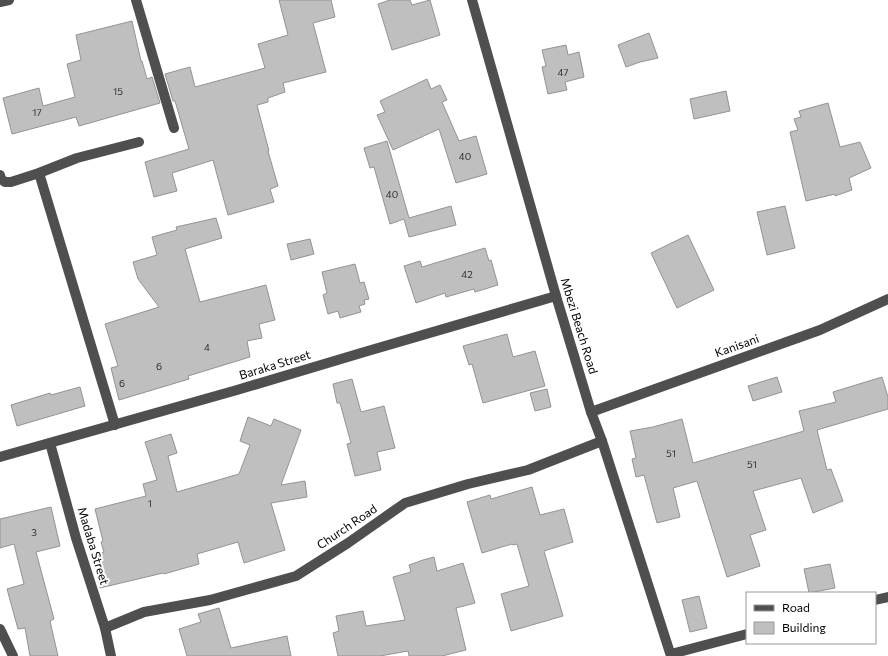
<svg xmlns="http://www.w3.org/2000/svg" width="888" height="656" viewBox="0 0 888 656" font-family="Commissioner,sans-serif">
  <rect width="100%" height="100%" fill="#fff"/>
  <g fill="#bfbfbf" stroke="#939393">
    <path d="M279,0H331L335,17L313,23L326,72L283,83L285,92L268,98V102L257,105L269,151H268L278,186L270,189L274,202L228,215L213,160L172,173L177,191L154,197L145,162L189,149L175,101H173L165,74L190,67L195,87L265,68L258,44L288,35Z"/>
    <path d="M390,0H410L412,5L430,0L440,35L392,50L378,4Z"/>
    <path d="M132,21L141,61H142L147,79L152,77L160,103L79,126L76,117L12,134L3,98L39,88L43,106L75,97L67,64L81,60L76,35Z"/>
    <path d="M649,33L658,58L640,62L626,67L618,45Z"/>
    <path d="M566,45L568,55L579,52L584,77L565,82L567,90L548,94L542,67L546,66L542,50Z"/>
    <path d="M427,79L431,89L440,85L447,100L442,102L459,141L476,136L487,174L456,183L439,129L393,150L377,115L385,112L380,101Z"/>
    <path d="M726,91L730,111L694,119L690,99Z"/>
    <path d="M828,103L840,147L860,142L871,168L849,178L852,190L835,196V194L806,201L790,132L798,130L794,119L801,117L799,111Z"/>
    <path d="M387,141L409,218L451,206L456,225L409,237L404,219L390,224L374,167L370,168L364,148Z"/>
    <path d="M785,206L795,248L767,255L757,212Z"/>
    <path d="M216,218L222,238L185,249L200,302L266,285L275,320L259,324L262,338L247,341L250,357L188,376L189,379L119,400L111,368L118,366L105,324L159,307L138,279L133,262L157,255L152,237L177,230L176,227Z"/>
    <path d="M688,235L714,290L677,308L651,253Z"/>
    <path d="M310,239L314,254L291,260L287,244Z"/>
    <path d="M485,248L489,261L491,260L498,285L475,292L474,289L446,297L445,293L416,303L404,266L420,261L422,267Z"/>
    <path d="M355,264L360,283L364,282L369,299L364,300L365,304L359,306L361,312L340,318L338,311L328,314L323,295L327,293L322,272Z"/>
    <path d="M507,334L513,357L535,351L545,386L483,403L472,364L469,365L463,346Z"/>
    <path d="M777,377L782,392L753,401L748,386Z"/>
    <path d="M882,377L888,397V409L817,430L827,470L831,469L843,501L813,513L801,478L753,491L766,530L750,535L760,566L727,577L697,481L673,488L680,517L657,523L644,475L636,477L632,459L636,458L630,431L653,427L682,419L693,463L804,431L799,411L836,402L833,392Z"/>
    <path d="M352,379L361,412L384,406L395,448L377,452L381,470L355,476L347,444L351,443L340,403H337L333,384Z"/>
    <path d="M80,387L85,406L17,426L11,405L50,393L51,395Z"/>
    <path d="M547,389L551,407L535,411L530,393Z"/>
    <path d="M248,417L271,426L274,419L301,430L281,485L305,481L307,497L271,503L285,550L244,563L238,542L197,554L199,564L164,574L163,573L100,588L93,555L104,552L101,542L103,541L95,509L146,496L143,484L157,480L145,442L171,434L177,453L168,456L177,492L239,474L250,445L240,441Z"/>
    <path d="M532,487L540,515L564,509L573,542L544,551L563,616L511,631L501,594L529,586L517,544L513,545L512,544L482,553L467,502L490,495L491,499Z"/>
    <path d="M51,507L60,546L36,552L54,619L50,621L58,656H30L25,628L18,629L7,589L24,584L14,544L0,548V519Z"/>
    <path d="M434,557L437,571L463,563L475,603L456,608L466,650L442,656H409L408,651L380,656H338L333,633L339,631L336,616L363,611L366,626L405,620L393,577L411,572L409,565L423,560Z"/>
    <path d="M830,564L835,588L809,593L804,569Z"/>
    <path d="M699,596L707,628L690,632L682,600Z"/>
    <path d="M219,608L231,648L287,636L291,656H187L179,629L201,622L198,614Z"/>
  </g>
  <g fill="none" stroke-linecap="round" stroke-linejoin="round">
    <g stroke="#4f4f4f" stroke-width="10">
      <path d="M136,0L174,128"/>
      <path d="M472,0L556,296L591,412L602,441L671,656"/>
      <path d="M0,2L9,0"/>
      <path d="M39,173L115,425"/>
      <path d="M0,175L1,179L5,182H11L39,173L77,158L139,142"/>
      <path d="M591,412L820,330L888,299"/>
      <path d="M50,443L76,538L105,628L111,656"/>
      <path d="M0,457L237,390L361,353L556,296"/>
      <path d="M875,600L888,597"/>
      <path d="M105,628L144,612L210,600L296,576L348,543L405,503L468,484L528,470L602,441"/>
      <path d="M0,629L13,656"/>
      <path d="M671,654L747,634"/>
    </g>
  </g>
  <g text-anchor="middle" stroke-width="4" stroke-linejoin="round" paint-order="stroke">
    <g font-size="10" fill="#303030">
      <text x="563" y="76">47</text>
      <text x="118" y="95">15</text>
      <text x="37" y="116">17</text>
      <text x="465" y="160">40</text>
      <text x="392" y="198">40</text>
      <text x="467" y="278">42</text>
      <text x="207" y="351">4</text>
      <text x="159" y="370">6</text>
      <text x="122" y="387">6</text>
      <text x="671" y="457">51</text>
      <text x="752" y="468">51</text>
      <text x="150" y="507">1</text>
      <text x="34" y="536">3</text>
    </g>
    <g font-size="12" fill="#000" stroke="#fff">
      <text transform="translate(579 326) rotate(73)" y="4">Mbezi Beach Road</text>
      <text transform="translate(737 346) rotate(-20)" y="4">Kanisani</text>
      <text transform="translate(275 365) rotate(-17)" y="4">Baraka Street</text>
      <text transform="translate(347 527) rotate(-34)" y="4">Church Road</text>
      <text transform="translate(93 546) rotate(73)" y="4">Madaba Street</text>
    </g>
  </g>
  <rect x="746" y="592" width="130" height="52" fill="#ffffff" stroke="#999999"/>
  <rect x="754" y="605" width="20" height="6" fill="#4f4f4f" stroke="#999999"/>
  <text x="782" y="612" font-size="12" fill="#000000">Road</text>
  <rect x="754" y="622" width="20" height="12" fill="#bfbfbf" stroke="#999999"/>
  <text x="782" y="632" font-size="12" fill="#000000">Building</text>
</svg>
